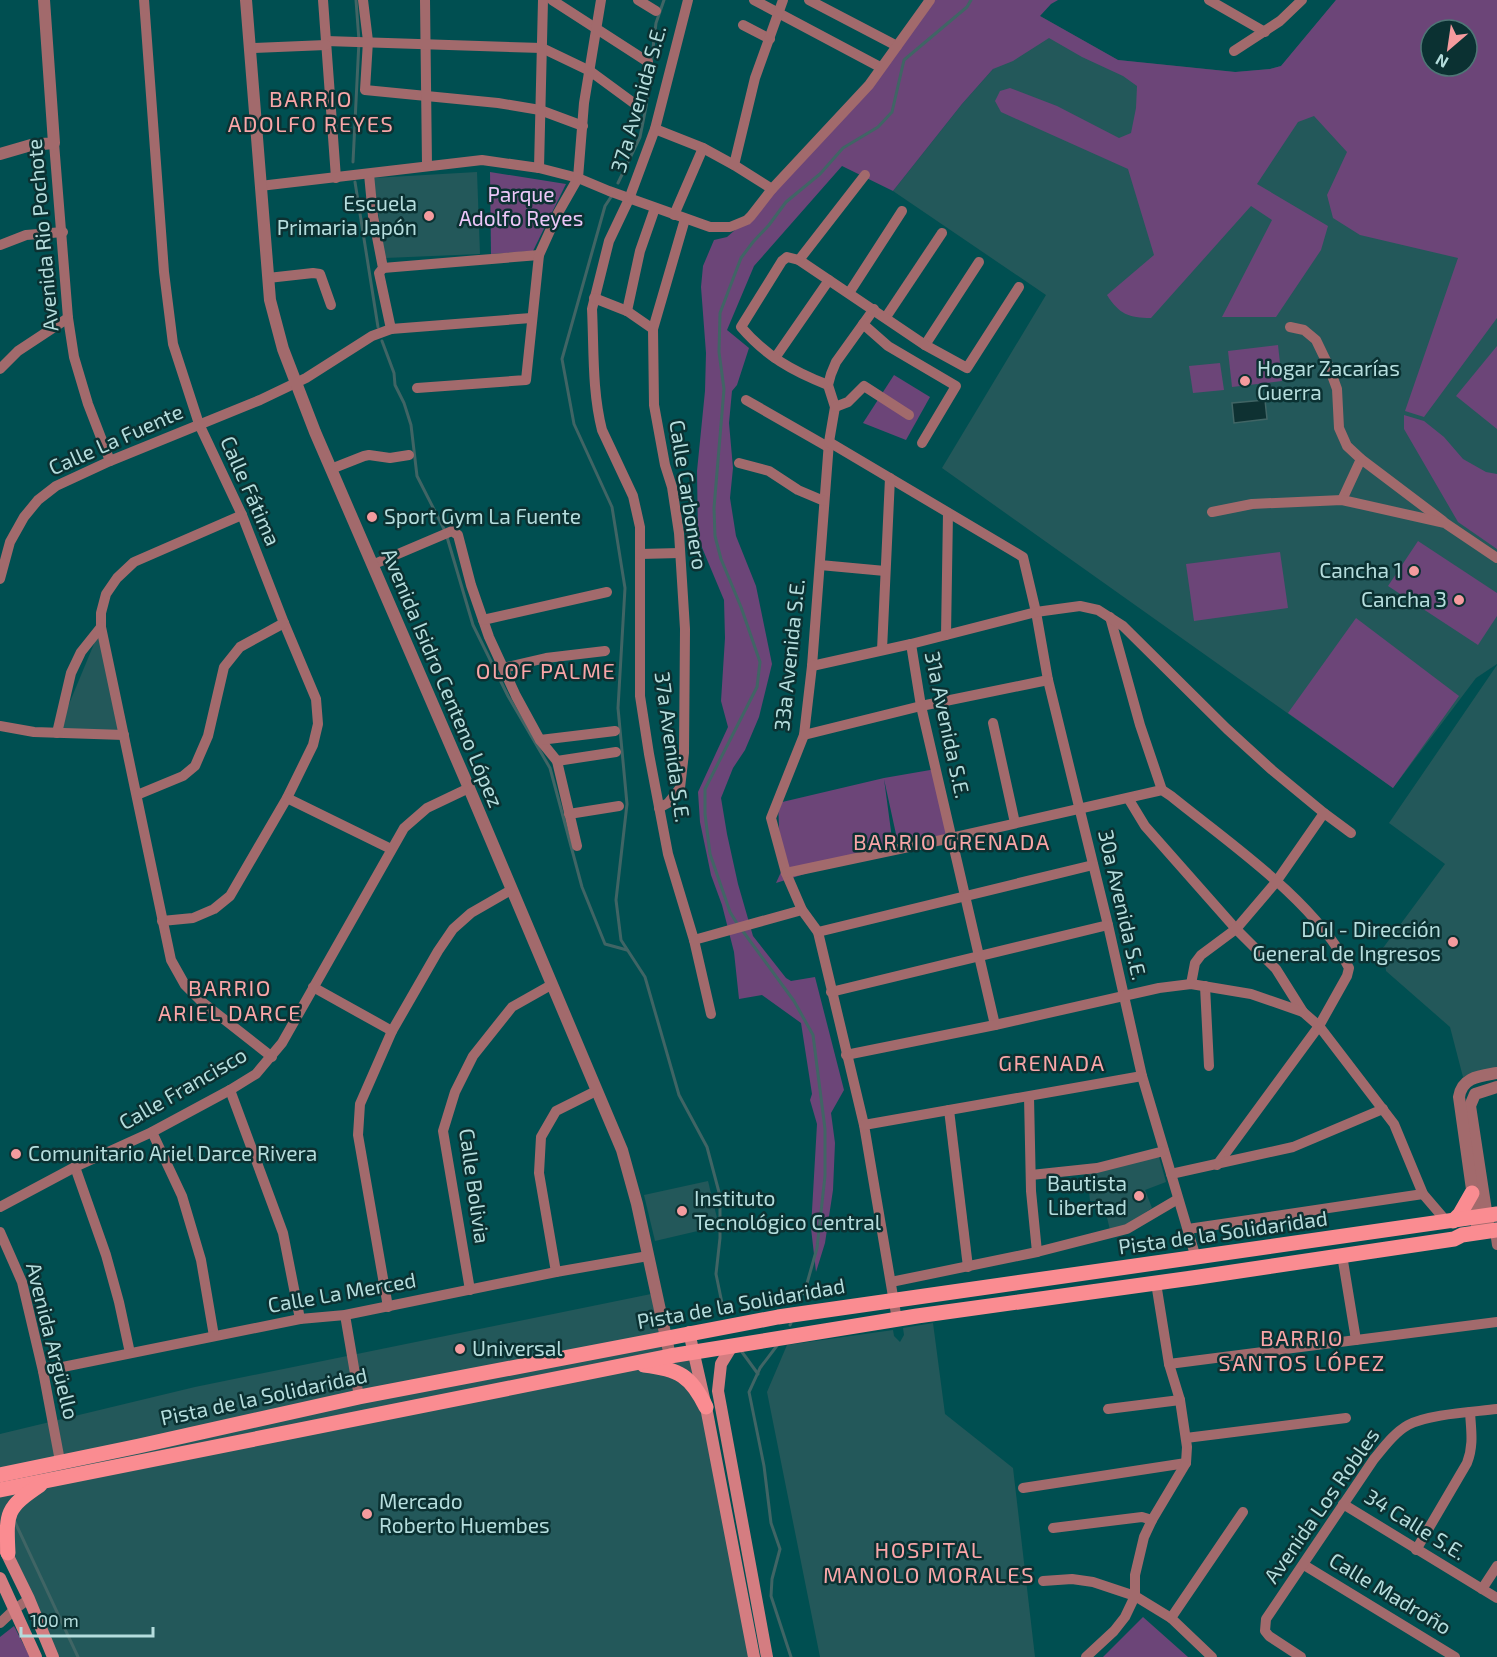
<svg xmlns="http://www.w3.org/2000/svg" width="1497" height="1657" viewBox="0 0 1497 1657" font-family="'Exo 2',sans-serif">
  <rect width="100%" height="100%" fill="#004f51"/>
  <g fill="#23585a" fill-rule="evenodd">
    <path d="M1336,0H1497V664L1476,678L1393,788L942,468L1046,295L893,191L962,104L1040,16L1118,60L1236,72L1270,69L1281,66ZM1431,30H1467V66H1431Z"/>
    <path d="M477,172L480,254L385,258L373,178Z"/>
    <path d="M101,627L124,735L57,733Z"/>
    <path d="M1497,665V1071L1463,1077L1450,1027L1386,971L1383,948L1445,864L1389,823Z"/>
    <path d="M1159,1157L1166,1182L1145,1190L1152,1208L1123,1227L1110,1230L1103,1201H1090L1087,1173Z"/>
    <path d="M708,1181L719,1226L655,1241L644,1195Z"/>
    <path d="M656,1293L670,1356L693,1352L754,1657H53L0,1542V1434L195,1387Z"/>
    <path d="M933,1323L945,1414L1013,1468L1035,1657H820L767,1392L787,1345L893,1330L894,1336L900,1342L904,1335L903,1328Z"/>
  </g>
  <g fill="#6c4578" fill-rule="evenodd">
    <path d="M924,0H1058L1051,4L1040,16L1118,60L1235,72L1270,69L1281,66L1336,0H1497V318L1424,417L1405,411L1458,258L1360,235L1333,218L1327,195L1347,152L1314,116L1298,122L1257,184L1328,226L1321,250L1276,317H1222L1272,220L1251,206L1151,318C1129,318 1119,314 1107,295L1154,255L1128,169L1001,112L995,101L1000,91L1010,88L1057,106L1119,138L1131,133L1136,108L1137,86L1123,76L1082,57L1049,38L1013,61L993,69L962,104L893,191L842,166L754,266L727,330L749,348L737,385L732,391L729,423L733,468L730,498L736,536L756,586L772,664L759,717L745,750L733,768L721,798L727,834L738,884L753,936L786,978L791,981L815,977L844,1090L831,1113L835,1143L833,1190L825,1243L816,1272L811,1228L817,1124L810,1100L812,1094L801,1023L762,995L739,999L734,952L722,905L711,875L700,822L698,792L728,727L721,701L725,638L724,600L698,538L697,471L705,391L706,353L701,287L703,266L714,240L727,237L751,216L869,85ZM1431,30H1467V66H1431Z"/>
    <path d="M490,172L566,184L533,251L491,254Z"/>
    <path d="M1278,345L1282,381L1232,387L1228,351Z"/>
    <path d="M1497,346V429L1456,396Z"/>
    <path d="M1220,363L1224,390L1193,393L1189,366Z"/>
    <path d="M894,375L930,397L906,440L863,423Z"/>
    <path d="M1404,415L1424,421L1444,437L1463,459L1486,472L1497,474V549L1458,522L1404,429Z"/>
    <path d="M1418,541L1497,593V616L1478,645L1388,586Z"/>
    <path d="M1280,552L1288,608L1194,621L1186,564Z"/>
    <path d="M1356,618L1459,696L1393,788L1288,713Z"/>
    <path d="M936,769L951,838L899,848L884,779L893,846L776,883L781,872L778,803L884,778Z"/>
    <path d="M1143,1617L1188,1657H1103Z"/>
    <path d="M14,1626L30,1657H0V1637Z"/>
  </g>
  <path fill="#0e3132" stroke="#406565" stroke-width="1.5" d="M1265,400L1267,419L1234,423L1232,403Z"/>
  <g fill="none" stroke-linecap="round" stroke-linejoin="round">
    <g stroke="#406565" stroke-width="3">
      <path d="M353,162L359,41L356,0"/>
      <path d="M355,182L378,327"/>
      <path d="M618,183L640,137L646,107L656,23L664,0"/>
      <path d="M611,197L605,206L562,359L574,424L612,507L625,588L618,708L627,804L616,900L621,940L645,977L679,1095L707,1147L720,1196V1238L716,1274L724,1313"/>
      <path d="M382,341L394,373L395,385L404,403L411,425L417,476L445,531"/>
      <path d="M447,537L473,625L508,696L550,768L582,887L605,944L627,950"/>
      <path d="M738,925L730,912L710,854L705,814V789L757,687L760,662L741,607L721,559L715,536L714,508L724,389L719,352L720,313L741,258L753,242L769,225L786,202L820,174L843,148L878,127L892,112L904,60L967,7L971,0"/>
      <path d="M742,930L794,1001L813,1035L825,1129V1176L817,1248L804,1294"/>
      <path d="M790,1325L791,1323"/>
      <path d="M779,1343L760,1368L749,1392L764,1466L771,1523L780,1549L772,1579L771,1596L791,1657"/>
      <path d="M742,1352L758,1374"/>
      <path d="M14,1520L78,1657"/>
    </g>
    <g stroke="#a26a6c" stroke-width="10">
      <path d="M144,0L164,272L173,344L199,424L242,515L284,623L316,699L318,724L313,745L287,798L230,896L214,909L193,918L162,921"/>
      <path d="M323,0L336,178"/>
      <path d="M363,0L368,41L365,90L498,103L540,110L583,126"/>
      <path d="M425,0L427,165"/>
      <path d="M552,0L648,62"/>
      <path d="M638,0L656,11"/>
      <path d="M688,0L655,129L629,199L609,241L592,309C594,349 592,391 602,430L633,496L640,527V696L649,754L668,854L694,940L802,910"/>
      <path d="M754,0L880,67"/>
      <path d="M809,0L897,46"/>
      <path d="M1209,0L1265,32"/>
      <path d="M743,25L770,39"/>
      <path d="M326,41L542,48L590,71L639,107"/>
      <path d="M251,48L326,45"/>
      <path d="M1234,51L1280,21L1302,0"/>
      <path d="M655,129L703,148L734,165L772,189"/>
      <path d="M54,143L68,318L74,357L88,404L110,461"/>
      <path d="M734,165L755,78L783,0"/>
      <path d="M539,168L543,0"/>
      <path d="M369,174L373,216L383,268L379,273L391,329"/>
      <path d="M260,186L482,160L539,168L578,178L609,191L710,227H730L747,220L751,216L772,189L869,85L930,0"/>
      <path d="M674,215L703,148"/>
      <path d="M0,245L26,235L63,232"/>
      <path d="M799,260L865,175"/>
      <path d="M383,268L539,255"/>
      <path d="M268,278L313,273L320,274L331,305"/>
      <path d="M849,293L902,211"/>
      <path d="M594,298L627,311L653,329"/>
      <path d="M874,309L836,362L831,374L828,385L835,407L829,442L812,666L804,735L771,818L786,873L802,910L818,932L864,1125L897,1320"/>
      <path d="M627,311L640,251L655,208"/>
      <path d="M886,317L942,233"/>
      <path d="M863,324L888,346L956,386L922,443"/>
      <path d="M1290,327L1304,330L1316,340L1329,367L1337,389L1339,428L1347,446L1361,459L1443,521"/>
      <path d="M925,345L979,262"/>
      <path d="M775,358L829,280"/>
      <path d="M0,369L18,351L68,318"/>
      <path d="M828,385C792,371 766,356 741,327L782,261L787,257L799,260L925,345L967,368L1019,287"/>
      <path d="M417,388L526,380L539,255L558,213L578,178L584,103L601,0"/>
      <path d="M746,400L828,447"/>
      <path d="M835,407L848,402L864,386L909,415"/>
      <path d="M829,442L1023,557L1036,612L1048,680L1108,925L1142,1076L1196,1258"/>
      <path d="M739,463L769,471L798,490L824,501"/>
      <path d="M331,469L364,456L369,455L390,458L409,455"/>
      <path d="M1342,500L1361,459"/>
      <path d="M1212,512L1252,504L1342,500L1445,523L1497,558"/>
      <path d="M242,515L134,562L117,578L106,594L101,613V627L171,960L185,985L202,1002L272,1057"/>
      <path d="M640,554L680,553"/>
      <path d="M372,565L452,531L458,535L471,585L489,637L516,696L540,740L557,761L577,846"/>
      <path d="M820,565L885,571"/>
      <path d="M0,579L10,542L24,517L38,500L56,486L110,461L260,400L306,378L372,336L391,329L531,318"/>
      <path d="M1110,617L1140,725L1162,790"/>
      <path d="M483,620L607,592"/>
      <path d="M946,635L948,513"/>
      <path d="M911,644L921,706L995,1025"/>
      <path d="M882,650L890,478"/>
      <path d="M812,666L911,644L1036,612L1080,606L1098,610L1123,626L1227,729L1272,770L1324,813"/>
      <path d="M503,668L546,658L605,651"/>
      <path d="M993,723L1015,823"/>
      <path d="M0,726L34,732L124,735"/>
      <path d="M57,733L71,673L81,652L101,627"/>
      <path d="M804,735L921,706L1048,680"/>
      <path d="M540,740L615,731"/>
      <path d="M557,761L616,752"/>
      <path d="M137,795L183,776L195,766L208,736L224,667L240,647L284,623"/>
      <path d="M287,798L391,849"/>
      <path d="M1128,798L1145,826L1236,929L1276,969L1303,1012"/>
      <path d="M659,808L668,803L680,788L684,753L685,629L679,533L672,487L665,465L654,405L653,329L685,219"/>
      <path d="M569,814L619,806"/>
      <path d="M786,873L951,838L1162,790L1171,796C1229,843 1315,901 1349,968L1347,976L1319,1026L1217,1165"/>
      <path d="M818,932L1093,865"/>
      <path d="M694,940L711,1014"/>
      <path d="M1191,984L1195,963L1201,955L1236,929L1276,882L1324,813L1351,833"/>
      <path d="M1205,986L1209,1066"/>
      <path d="M313,987L392,1031"/>
      <path d="M831,992L1108,925"/>
      <path d="M846,1055L995,1025L1159,988L1191,984L1251,994L1303,1012L1319,1026L1394,1124L1423,1194L1447,1222"/>
      <path d="M230,1090L283,1233L300,1319"/>
      <path d="M1029,1097L1031,1191L1037,1252"/>
      <path d="M949,1110L968,1267"/>
      <path d="M864,1125L1142,1076"/>
      <path d="M152,1132L182,1196L201,1260L214,1336"/>
      <path d="M75,1167L106,1255L119,1302L130,1353"/>
      <path d="M1171,1174L1293,1147L1383,1109"/>
      <path d="M1031,1175L1097,1168L1164,1151"/>
      <path d="M0,1207L75,1167L152,1132L230,1090L256,1074L282,1043L404,828L427,808L469,788"/>
      <path d="M1188,1229L1423,1194"/>
      <path d="M0,1232L22,1282L43,1371L60,1461"/>
      <path d="M1496,1238L1497,1245"/>
      <path d="M1342,1255L1356,1340"/>
      <path d="M556,1272L539,1173L541,1137L556,1111L596,1091"/>
      <path d="M891,1282L1037,1252L1127,1229L1178,1199"/>
      <path d="M470,1290L443,1131L455,1092L473,1056L512,1007L551,985"/>
      <path d="M388,1307L358,1135L360,1104L392,1031L438,951L453,929L471,913L511,890"/>
      <path d="M345,1315L359,1397"/>
      <path d="M1169,1364L1497,1322"/>
      <path d="M43,1371L300,1319L345,1315L556,1272L648,1256"/>
      <path d="M1108,1409L1180,1400"/>
      <path d="M1186,1438L1346,1418"/>
      <path d="M1023,1488L1186,1463"/>
      <path d="M1343,1504L1497,1598"/>
      <path d="M1053,1528L1142,1517L1152,1520"/>
      <path d="M1416,1550L1467,1463C1474,1445 1471,1430 1470,1412"/>
      <path d="M1304,1565L1455,1657"/>
      <path d="M1043,1581L1072,1579L1093,1582L1135,1596L1171,1618L1212,1657"/>
      <path d="M1482,1589L1497,1566"/>
      <path d="M1171,1618L1243,1512"/>
      <path d="M0,1623L15,1609L29,1599"/>
      <path d="M1086,1657L1114,1631L1125,1617L1135,1596V1575L1144,1537L1152,1520L1186,1463L1187,1447L1180,1400L1169,1364L1156,1283"/>
      <path d="M1301,1657L1269,1636L1265,1631L1266,1619L1374,1459C1384,1447 1394,1433 1408,1425C1428,1414 1473,1412 1497,1409"/>
    </g>
    <g stroke="#a26a6c" stroke-width="12">
      <path d="M246,0L270,300L283,349L315,432L469,788L622,1150L637,1204L670,1356"/>
      <path d="M0,154L31,145L54,143L44,0"/>
      <path d="M1488,1224L1470,1106L1475,1094L1497,1087"/>
      <path d="M1477,1225L1459,1097C1462,1077 1480,1076 1497,1073"/>
    </g>
    <g stroke="#d47d81" stroke-width="12">
      <path d="M689,1332L706,1407L754,1657"/>
      <path d="M732,1346L721,1364L718,1391L767,1657"/>
      <path d="M3,1546L29,1599L53,1657"/>
      <path d="M0,1578L36,1657"/>
    </g>
    <g stroke="#fa8c91" stroke-width="15">
      <path d="M1453,1221L1460,1214L1472,1193"/>
      <path d="M644,1365C679,1369 691,1376 706,1407"/>
      <path d="M0,1475L139,1446L359,1397L778,1317L1497,1214"/>
      <path d="M0,1490L670,1356L917,1316L1199,1277L1454,1239L1462,1235L1497,1230"/>
      <path d="M8,1553C6,1512 6,1508 40,1485"/>
    </g>
  </g>
  <g fill="#f59b9e" stroke="#0b3132" stroke-width="2">
    <circle cx="429" cy="216" r="6"/>
    <circle cx="1245" cy="381" r="6"/>
    <circle cx="372" cy="517" r="6"/>
    <circle cx="1414" cy="571" r="6"/>
    <circle cx="1459" cy="600" r="6"/>
    <circle cx="1453" cy="942" r="6"/>
    <circle cx="16" cy="1154" r="6"/>
    <circle cx="1139" cy="1196" r="6"/>
    <circle cx="682" cy="1211" r="6"/>
    <circle cx="460" cy="1349" r="6"/>
    <circle cx="367" cy="1514" r="6"/>
  </g>
  <g text-anchor="middle" stroke-width="5" stroke-linejoin="round" paint-order="stroke">
    <g font-size="21" fill="#b5dddd" stroke="#0b3132">
      <text transform="translate(639 99) rotate(-74)" y="7">37a Avenida S.E.</text>
      <text transform="translate(43 235) rotate(-95)" y="7">Avenida Rio Pochote</text>
      <text transform="translate(116 440) rotate(-24)" y="7">Calle La Fuente</text>
      <text transform="translate(250 491) rotate(66)" y="7">Calle Fátima</text>
      <text transform="translate(688 495) rotate(81)" y="7">Calle Carbonero</text>
      <text transform="translate(790 655) rotate(-84)" y="7">33a Avenida S.E.</text>
      <text transform="translate(442 678) rotate(67)" y="7">Avenida Isidro Centeno López</text>
      <text transform="translate(947 725) rotate(78)" y="7">31a Avenida S.E.</text>
      <text transform="translate(672 747) rotate(82)" y="7">37a Avenida S.E.</text>
      <text transform="translate(1122 905) rotate(77)" y="7">30a Avenida S.E.</text>
      <text transform="translate(183 1089) rotate(-30)" y="7">Calle Francisco</text>
      <text transform="translate(474 1186) rotate(82)" y="7">Calle Bolivia</text>
      <text transform="translate(1223 1233) rotate(-8)" y="7">Pista de la Solidaridad</text>
      <text transform="translate(342 1293) rotate(-10)" y="7">Calle La Merced</text>
      <text transform="translate(741 1304) rotate(-10)" y="7">Pista de la Solidaridad</text>
      <text transform="translate(52 1341) rotate(76)" y="7">Avenida Argüello</text>
      <text transform="translate(264 1397) rotate(-12)" y="7">Pista de la Solidaridad</text>
      <text transform="translate(1322 1506) rotate(-55)" y="7">Avenida Los Robles</text>
      <text transform="translate(1415 1525) rotate(32)" y="7">34 Calle S.E.</text>
      <text transform="translate(1390 1594) rotate(31)" y="7">Calle Madroño</text>
    </g>
    <g font-size="21" fill="#ecc7f8" stroke="#0b3132">
      <text x="521" y="202">Parque<tspan x="521" dy="24">Adolfo Reyes</tspan></text>
    </g>
    <g font-size="21" fill="#b5dddd" stroke="#0b3132" text-anchor="start">
      <text x="417" y="211" text-anchor="end">Escuela<tspan x="417" dy="24">Primaria Japón</tspan></text>
      <text x="1257" y="376">Hogar Zacarías<tspan x="1257" dy="24">Guerra</tspan></text>
      <text x="384" y="524">Sport Gym La Fuente</text>
      <text x="1402" y="578" text-anchor="end">Cancha 1</text>
      <text x="1447" y="607" text-anchor="end">Cancha 3</text>
      <text x="1441" y="937" text-anchor="end">DGI - Dirección<tspan x="1441" dy="24">General de Ingresos</tspan></text>
      <text x="28" y="1161">Comunitario Ariel Darce Rivera</text>
      <text x="1127" y="1191" text-anchor="end">Bautista<tspan x="1127" dy="24">Libertad</tspan></text>
      <text x="694" y="1206">Instituto<tspan x="694" dy="24">Tecnológico Central</tspan></text>
      <text x="472" y="1356">Universal</text>
      <text x="379" y="1509">Mercado<tspan x="379" dy="24">Roberto Huembes</tspan></text>
    </g>
    <g font-size="22" letter-spacing="1.5" fill="#faa6a8" stroke="#0b3132">
      <text x="311" y="107">BARRIO<tspan x="311" dy="25">ADOLFO REYES</tspan></text>
      <text x="546" y="679">OLOF PALME</text>
      <text x="952" y="850">BARRIO GRENADA</text>
      <text x="230" y="996">BARRIO<tspan x="230" dy="25">ARIEL DARCE</tspan></text>
      <text x="1052" y="1071">GRENADA</text>
      <text x="1302" y="1346">BARRIO<tspan x="1302" dy="25">SANTOS LÓPEZ</tspan></text>
      <text x="929" y="1558">HOSPITAL<tspan x="929" dy="25">MANOLO MORALES</tspan></text>
    </g>
  </g>
  <g transform="translate(1449 48) rotate(209)"><circle r="28" fill="#0b3132" stroke="#4f7676" stroke-width="1.5"/>
  <path d="M0-4.5L10 22L0 15L-10 22Z" fill="#f59b9e"/>
  <text y="-9" font-size="16" font-weight="bold" text-anchor="middle" fill="#b5dddd">N</text>
  </g>
  <path d="M21 1627v9h132v-9" fill="none" stroke="#b5dddd" stroke-width="3"/>
  <text x="30" y="1627" font-size="18" fill="#b5dddd" stroke="#0b3132" stroke-width="4.5" paint-order="stroke">100 m</text>
</svg>
